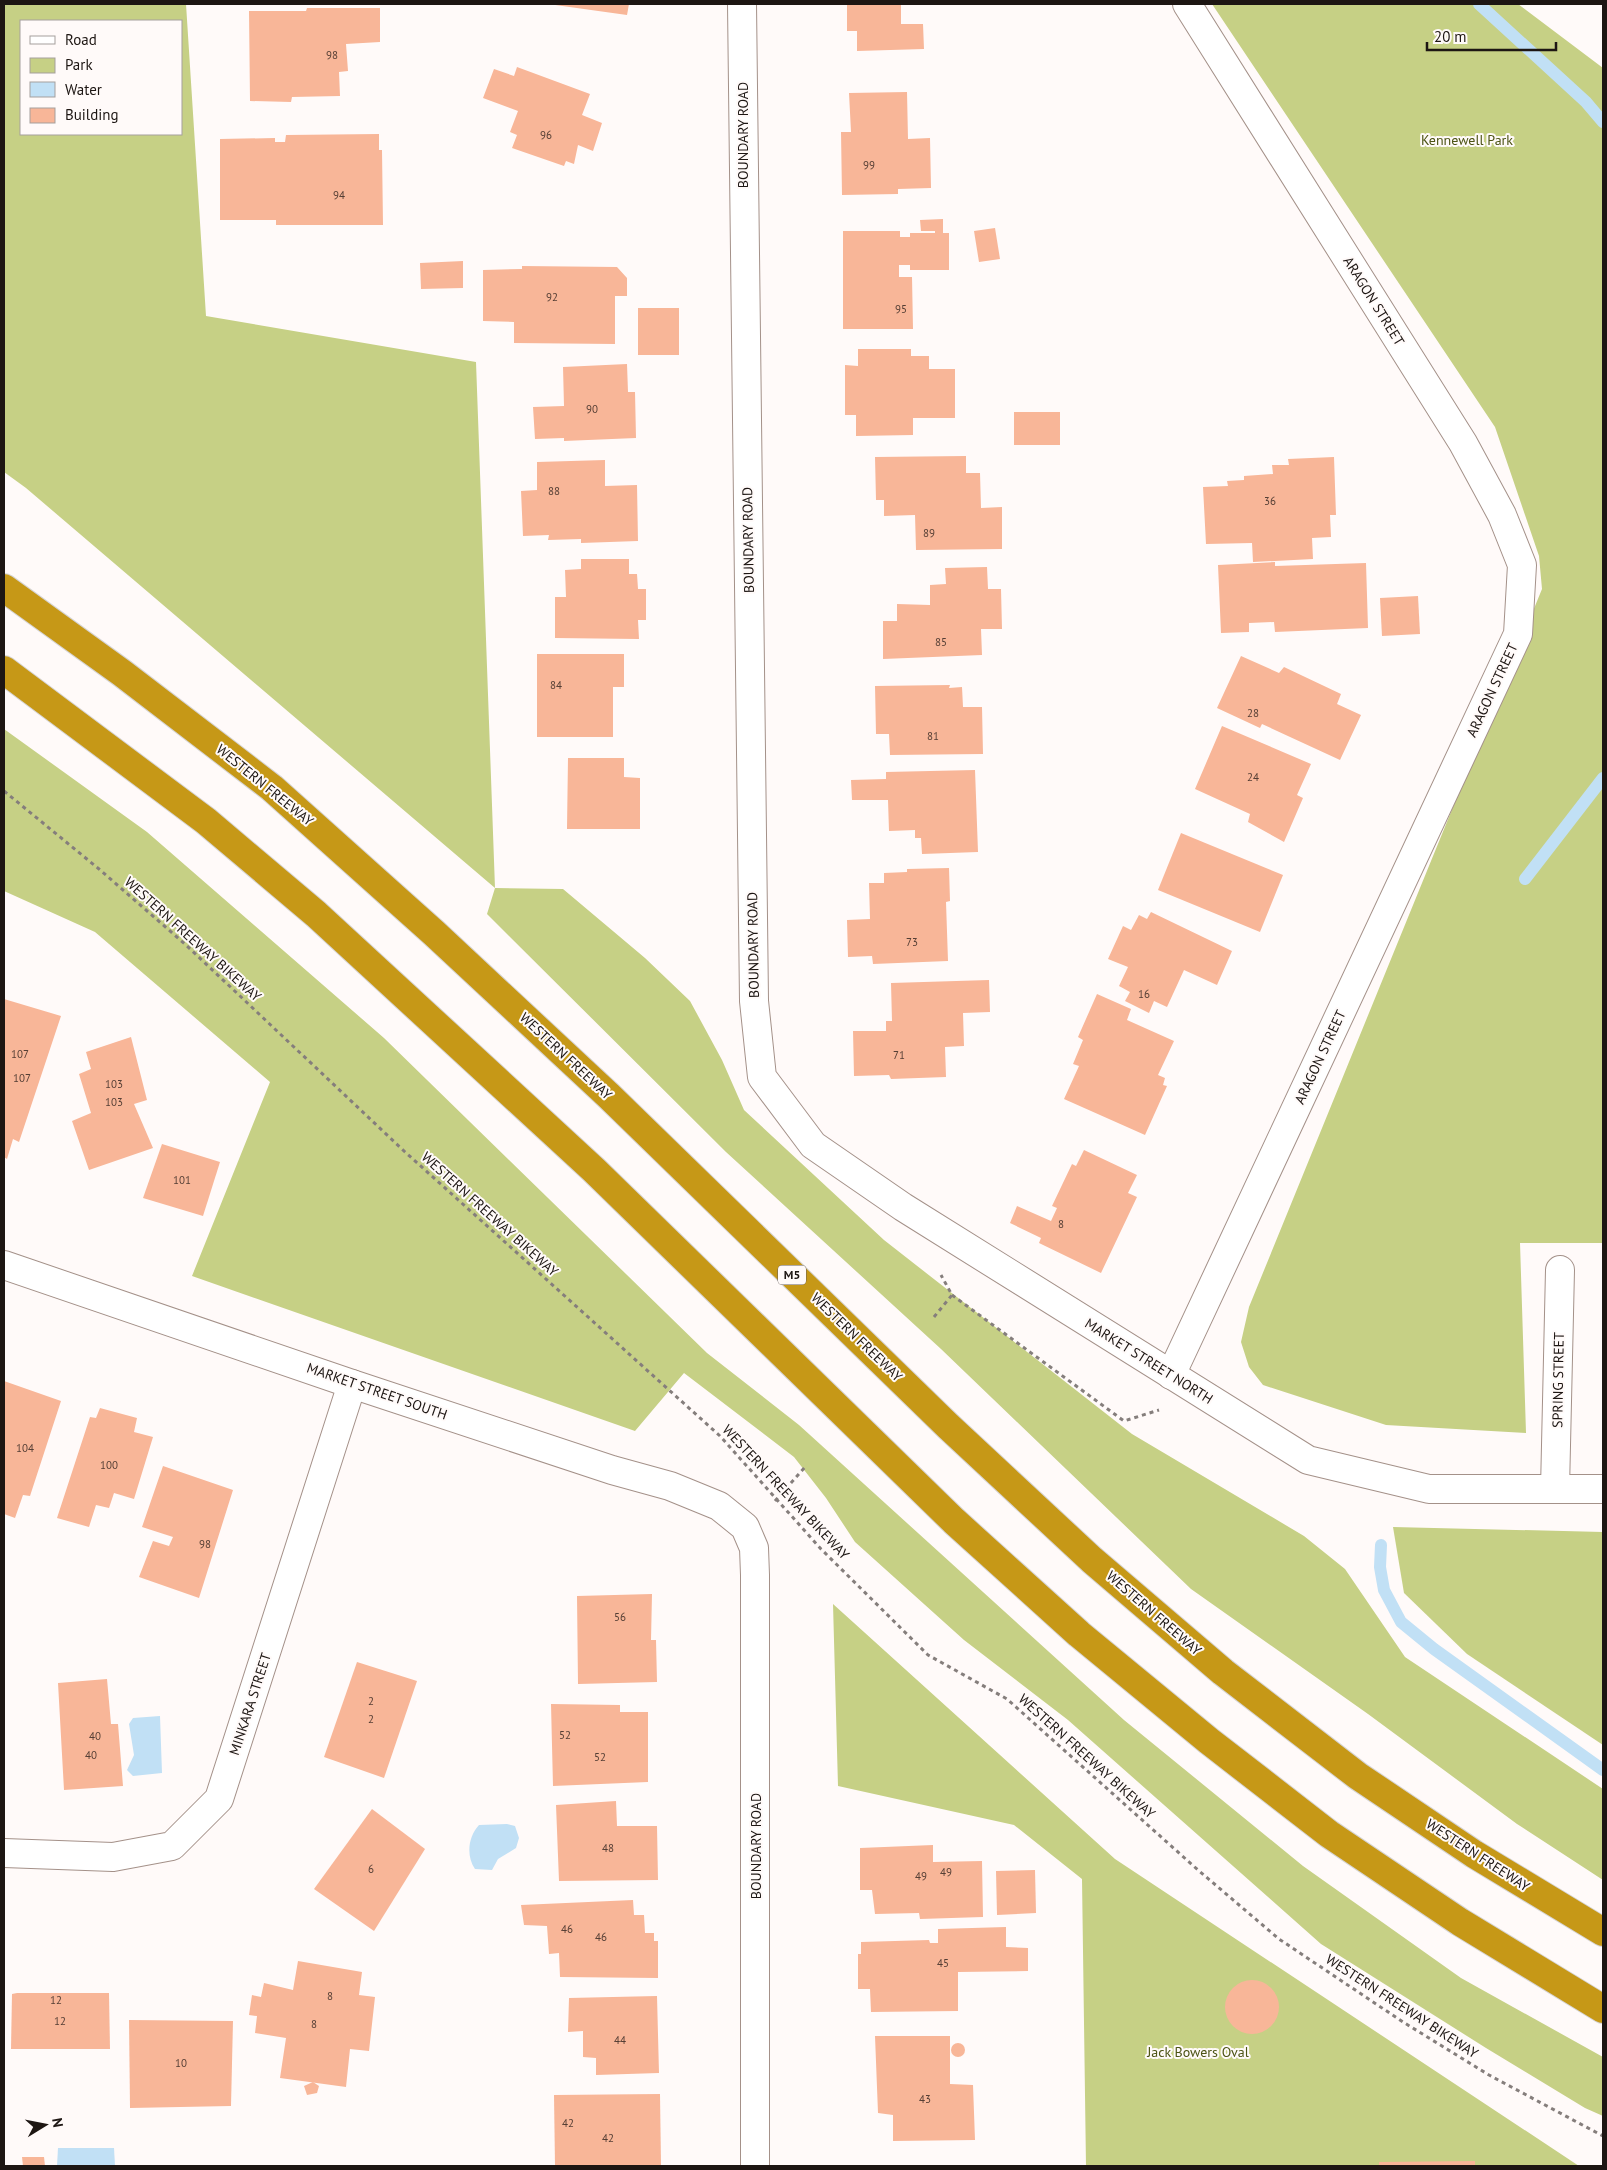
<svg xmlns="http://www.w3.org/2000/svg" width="1607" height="2170" viewBox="0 0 1607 2170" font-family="'PT Sans',sans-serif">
  <rect width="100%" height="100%" fill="#fffaf9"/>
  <g fill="#c6d085" fill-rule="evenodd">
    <path d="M4,4H186L206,316L476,362L495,888L563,889L645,958L690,1001L722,1060L744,1110L884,1240L1132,1434L1304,1536L1345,1569L1405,1657L1603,1789V1880L1517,1824L1368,1714L1191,1589L941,1349L726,1152L487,914L495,888L26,488L4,472ZM21,21H181V134H21Z"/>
    <path d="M1212,4H1518L1603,68V1243H1520L1526,1433L1386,1425L1263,1385L1249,1367L1241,1342L1249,1307L1542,589L1539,556L1495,427Z"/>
    <path d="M4,729L147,832L384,1038L707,1353L799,1425L1124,1720L1303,1866L1461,1978L1603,2057V2116L1585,2108L1486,2048L1321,1944L1068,1720L964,1640L855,1542L826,1498L794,1457L684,1373L635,1431L192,1276L270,1082L95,932L4,891Z"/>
    <path d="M1393,1527L1603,1532V1745L1467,1654L1404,1593Z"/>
    <path d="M833,1604L1115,1859L1579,2166H1086L1082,1879L1014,1825L838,1786Z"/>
  </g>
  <g fill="#c1e0f5">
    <path d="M160,1716L162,1773L133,1776L127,1770L134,1755L129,1724L133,1718Z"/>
    <path d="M507,1824L515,1826L519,1838L516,1848L498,1859L492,1870L475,1869C466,1856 468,1837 479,1825Z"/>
    <path d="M58,2148H114L115,2166H57Z"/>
  </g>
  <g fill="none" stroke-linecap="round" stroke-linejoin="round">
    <g stroke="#c1e0f5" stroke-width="12">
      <path d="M1479,4L1586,102L1603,122"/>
      <path d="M1525,879L1603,778"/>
      <path d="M1381,1545L1380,1567L1384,1590L1401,1622L1434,1649L1603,1770"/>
    </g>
  </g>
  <g fill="#f8b698">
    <path d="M548,4H629L627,15Z"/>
    <path d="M847,4H901V24H923L924,49L857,51V31H847Z"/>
    <path d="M307,8H380V42L346,44L348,71L339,72L340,96L292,97L291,102L250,101L249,11H306Z"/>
    <path d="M517,67L590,94L582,115L602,123L593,151L578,145L574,164L566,161L564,166L512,148L517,135L510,132L518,111L483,98L494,69L514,76Z"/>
    <path d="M907,92L908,139L930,138L931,188L898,189V194L842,195L841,132H851L849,93Z"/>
    <path d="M379,134V150H382L383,225H276V220H220V139L275,138V142H285L286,135Z"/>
    <path d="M943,219V233H949V270H910V265H899V277H912L913,329H843V231H900V237H910V233H935V231H921L920,220Z"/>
    <path d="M995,228L1000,259L979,262L974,231Z"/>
    <path d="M463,261V288L421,289L420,263Z"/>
    <path d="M522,266L617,267L627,278V296H615V344L514,343V322L483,321V270L522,269Z"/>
    <rect x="638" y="308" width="41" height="47"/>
    <path d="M858,349H911V356H929V369H955V418H913V435L856,436V415H845V365L858,366Z"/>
    <path d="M627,364L628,392H635L636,438L564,441V438L535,439L533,407L564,406L563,367Z"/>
    <rect x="1014" y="412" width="46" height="33"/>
    <path d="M966,456V473H980L981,508L1002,507V549L916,550L915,515L884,516V500H876L875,457Z"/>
    <path d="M1334,457L1336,515H1330L1331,537L1312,538L1313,559L1253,562L1252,543L1206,544L1203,487L1228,486L1227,481L1244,480V476L1273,474L1272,465H1289L1288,459Z"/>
    <path d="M605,460V486L637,485L638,541L581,543V539L548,540L549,535L523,536L521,491L537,490V462Z"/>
    <path d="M581,559H629V574H637L638,589H646V620H638L639,639L555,638V597H566L565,570L581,569Z"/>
    <path d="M1275,562V566L1366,563L1368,628L1275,632L1274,622L1249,623V632L1221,633L1218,565Z"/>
    <path d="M987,567L988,589H1001L1002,629H981L982,655L883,659V621H897V604L930,605V585L946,584L945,568Z"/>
    <path d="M1418,596L1420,634L1382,636L1380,598Z"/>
    <path d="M537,654H624V687H613V737H537Z"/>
    <path d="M1241,656L1279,673L1284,667L1341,694L1337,704L1361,715L1340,760L1262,724L1260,728L1217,708Z"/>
    <path d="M950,685L949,688L962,687L963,707H982L983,754L890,755L889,734H876L875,686Z"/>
    <path d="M1222,726L1311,764L1297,795L1303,798L1284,842L1248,822L1250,814L1195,789Z"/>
    <path d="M568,758H624V777L640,778V829H567Z"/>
    <path d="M975,770L978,852L922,854L921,838H915V830L889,831L888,800H852L851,780L886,779V772Z"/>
    <path d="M1181,833L1283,875L1260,932L1158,890Z"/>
    <path d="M949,868L950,901L946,902L948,961L873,964L872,956L848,957L847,920L870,919L869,883H884V873L907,872V869Z"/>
    <path d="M1151,912L1232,951L1217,985L1184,970L1167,1007L1154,1001L1149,1013L1125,1001L1130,992L1119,986L1128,967L1108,959L1123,926L1131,930L1139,915L1147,919Z"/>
    <path d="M989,980L990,1012L963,1013L964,1046L945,1047L946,1077L891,1079L889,1075L854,1076L853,1031H886V1021H892L891,983Z"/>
    <path d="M1097,994L1131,1009L1127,1020L1174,1041L1158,1075L1165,1078L1163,1085L1167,1086L1145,1135L1064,1099L1079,1066L1073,1064L1083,1040L1078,1037Z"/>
    <path d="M4,999L61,1016L19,1142L13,1139L7,1159L4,1157Z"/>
    <path d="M131,1037L147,1100L134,1104L153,1148L89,1170L72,1121L91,1113L79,1074L91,1069L86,1052Z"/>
    <path d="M162,1144L220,1162L203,1216L143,1198Z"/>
    <path d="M1084,1150L1137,1175L1128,1193L1137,1197L1101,1273L1039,1243L1041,1238L1010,1223L1017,1206L1051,1221L1057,1208L1052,1206L1072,1164L1076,1166Z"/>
    <path d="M4,1381L61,1401L30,1496L23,1495L15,1518L4,1514Z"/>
    <path d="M100,1408L137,1418L134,1432L153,1437L134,1499L114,1493L109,1508L96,1505L89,1527L57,1518L90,1417L96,1418Z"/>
    <path d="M163,1466L233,1490L199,1598L139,1577L153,1541L169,1546L173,1537L142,1527Z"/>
    <path d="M652,1594L651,1640H656L657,1682L578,1684L577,1596Z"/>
    <path d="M357,1662L417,1681L384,1778L324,1757Z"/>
    <path d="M107,1679L111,1724H118L123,1786L64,1790L58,1683Z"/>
    <path d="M551,1704L620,1705V1712H648V1782L553,1786Z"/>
    <path d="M616,1801L617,1826H657L658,1880L559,1881L556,1805Z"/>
    <path d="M372,1809L425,1849L374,1931L314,1889Z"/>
    <path d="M933,1845V1862L982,1861L983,1917L920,1919L919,1913L875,1914L872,1890H860V1848Z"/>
    <path d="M1035,1870L1036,1913L997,1915L996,1871Z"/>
    <path d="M633,1900L634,1915H644L645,1933H654V1941H658V1978L560,1977L559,1953L549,1954L547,1926L524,1925L521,1905Z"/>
    <path d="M1006,1927V1947L1028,1948V1971L958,1972V2011L871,2012L870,1989H858V1954H861V1942L929,1940L930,1943H938V1929Z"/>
    <path d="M298,1961L362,1972L359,1995L375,1997L369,2051L350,2049L346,2087L280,2078L286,2038L255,2033L257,2016L249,2015L252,1995L261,1997L264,1983L293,1990Z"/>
    <circle cx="1252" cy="2007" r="27"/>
    <path d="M17,1993H109L110,2049H11L12,1994Z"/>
    <path d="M657,1996L659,2073L596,2075V2058L583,2057V2031L568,2032L569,1998Z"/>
    <path d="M129,2020L233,2021L231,2106L130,2108Z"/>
    <path d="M875,2036H950V2084L973,2085L975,2140L893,2141V2115L878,2113Z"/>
    <circle cx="958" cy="2050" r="7"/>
    <path d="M313,2082L319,2086L317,2093L307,2095L304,2086Z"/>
    <path d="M660,2094L661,2166H555L554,2095Z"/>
    <path d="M22,2157H44L45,2166H23Z"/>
    <path d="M1475,2161V2166H1379V2162Z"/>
  </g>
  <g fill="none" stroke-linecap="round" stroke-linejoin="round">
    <g stroke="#a49189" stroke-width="30">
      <g id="minor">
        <path d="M742,4L754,1001L762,1077L813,1145L903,1207L1308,1460L1429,1489H1603"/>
        <path d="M4,1265L352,1384L612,1470L670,1486L719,1506L745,1527L754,1548L755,1575V2166"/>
        <path d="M1171,1375L1518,634L1522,565L1502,515L1463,443L1187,4"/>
        <path d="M1555,1489L1560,1270"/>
        <path d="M4,1853L113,1857L172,1846L219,1799L352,1384"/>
      </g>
    </g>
    <g stroke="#d6d5d5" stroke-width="30">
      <g id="highway">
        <path d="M4,588L122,673L272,788L434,933L609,1096L948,1426L1092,1560L1223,1672L1358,1776L1474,1854L1603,1932"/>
        <path d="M4,670L206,821L316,914L594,1170L954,1521L1079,1634L1209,1741L1329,1834L1460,1922L1603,2009"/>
      </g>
    </g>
    <g stroke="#857e7c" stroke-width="3" stroke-dasharray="4 4" stroke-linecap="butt">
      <path d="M4,791L99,869L186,945L404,1151L720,1436L821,1549L928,1655L1007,1699L1198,1870L1279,1939L1403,2022L1489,2075L1603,2136"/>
      <path d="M952,1295L1124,1421L1159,1410"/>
      <path d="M934,1317L952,1295L941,1275"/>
      <path d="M775,1501L806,1466"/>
    </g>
    <use href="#minor" stroke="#fff" stroke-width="28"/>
    <use href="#highway" stroke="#c69817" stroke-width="28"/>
  </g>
  <g text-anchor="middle" stroke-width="4" stroke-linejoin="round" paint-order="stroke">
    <g font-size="11" fill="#543e34">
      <text x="332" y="59">98</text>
      <text x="546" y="139">96</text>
      <text x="869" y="169">99</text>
      <text x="339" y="199">94</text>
      <text x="552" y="301">92</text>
      <text x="901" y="313">95</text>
      <text x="592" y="413">90</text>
      <text x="554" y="495">88</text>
      <text x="1270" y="505">36</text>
      <text x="929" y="537">89</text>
      <text x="941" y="646">85</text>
      <text x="556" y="689">84</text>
      <text x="1253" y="717">28</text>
      <text x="933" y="740">81</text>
      <text x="1253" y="781">24</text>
      <text x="912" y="946">73</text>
      <text x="1144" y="998">16</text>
      <text x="20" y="1058">107</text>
      <text x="899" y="1059">71</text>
      <text x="22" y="1082">107</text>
      <text x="114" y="1088">103</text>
      <text x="114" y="1106">103</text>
      <text x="182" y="1184">101</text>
      <text x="1061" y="1228">8</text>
      <text x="25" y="1452">104</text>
      <text x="109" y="1469">100</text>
      <text x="205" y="1548">98</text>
      <text x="620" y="1621">56</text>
      <text x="371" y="1705">2</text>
      <text x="371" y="1723">2</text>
      <text x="565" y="1739">52</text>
      <text x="95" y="1740">40</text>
      <text x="91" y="1759">40</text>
      <text x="600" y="1761">52</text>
      <text x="608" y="1852">48</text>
      <text x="371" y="1873">6</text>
      <text x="946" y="1876">49</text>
      <text x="921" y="1880">49</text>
      <text x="567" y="1933">46</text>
      <text x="601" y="1941">46</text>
      <text x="943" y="1967">45</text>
      <text x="330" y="2000">8</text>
      <text x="56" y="2004">12</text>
      <text x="60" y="2025">12</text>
      <text x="314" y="2028">8</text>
      <text x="620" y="2044">44</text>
      <text x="181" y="2067">10</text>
      <text x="925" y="2103">43</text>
      <text x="568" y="2127">42</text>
      <text x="608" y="2142">42</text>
    </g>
    <rect fill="#fffaf9" stroke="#615a58" stroke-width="1" x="778" y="1265.5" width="28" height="19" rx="4"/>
    <g font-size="12" font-weight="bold" fill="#1d1613">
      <text x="792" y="1279">M5</text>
    </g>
    <g font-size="14" fill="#1d1613" stroke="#fffaf9">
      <text transform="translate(743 135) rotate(-90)" y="5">BOUNDARY ROAD</text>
      <text transform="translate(1374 301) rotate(58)" y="5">ARAGON STREET</text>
      <text transform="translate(748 540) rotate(-91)" y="5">BOUNDARY ROAD</text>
      <text transform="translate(1492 690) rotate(-65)" y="5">ARAGON STREET</text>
      <text transform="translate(265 785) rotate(39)" y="5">WESTERN FREEWAY</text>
      <text transform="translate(193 939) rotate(42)" y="5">WESTERN FREEWAY BIKEWAY</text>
      <text transform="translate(753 945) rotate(-91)" y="5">BOUNDARY ROAD</text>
      <text transform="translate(566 1056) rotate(43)" y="5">WESTERN FREEWAY</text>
      <text transform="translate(1320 1057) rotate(-65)" y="5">ARAGON STREET</text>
      <text transform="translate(490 1214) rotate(42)" y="5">WESTERN FREEWAY BIKEWAY</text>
      <text transform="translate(857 1337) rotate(44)" y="5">WESTERN FREEWAY</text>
      <text transform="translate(1149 1361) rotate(32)" y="5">MARKET STREET NORTH</text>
      <text transform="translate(1558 1380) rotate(-89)" y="5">SPRING STREET</text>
      <text transform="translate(377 1391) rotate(19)" y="5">MARKET STREET SOUTH</text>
      <text transform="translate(786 1492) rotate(47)" y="5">WESTERN FREEWAY BIKEWAY</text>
      <text transform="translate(1154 1613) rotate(41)" y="5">WESTERN FREEWAY</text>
      <text transform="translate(250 1704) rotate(-72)" y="5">MINKARA STREET</text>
      <text transform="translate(1087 1756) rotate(42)" y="5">WESTERN FREEWAY BIKEWAY</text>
      <text transform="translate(756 1846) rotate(-90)" y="5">BOUNDARY ROAD</text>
      <text transform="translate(1478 1855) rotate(33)" y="5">WESTERN FREEWAY</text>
      <text transform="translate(1402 2006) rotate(33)" y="5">WESTERN FREEWAY BIKEWAY</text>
    </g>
    <g font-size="14" fill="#4d5415" stroke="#fffaf9">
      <text x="1467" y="145">Kennewell Park</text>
      <text x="1198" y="2057">Jack Bowers Oval</text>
    </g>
  </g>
  <rect width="1607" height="2170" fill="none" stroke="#1d1613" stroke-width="10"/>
  <rect x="20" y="20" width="162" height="115" fill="#fffaf9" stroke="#a59f9d"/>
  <rect x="30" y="36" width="25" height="8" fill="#ffffff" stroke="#a59f9d"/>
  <text x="65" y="45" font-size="15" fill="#1d1613">Road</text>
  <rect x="30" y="58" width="25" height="15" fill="#c6d085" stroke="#a59f9d"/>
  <text x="65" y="70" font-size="15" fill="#1d1613">Park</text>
  <rect x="30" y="82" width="25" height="15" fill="#c1e0f5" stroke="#a59f9d"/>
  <text x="65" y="95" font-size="15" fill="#1d1613">Water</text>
  <rect x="30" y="108" width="25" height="15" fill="#f8b698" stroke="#a59f9d"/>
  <text x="65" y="120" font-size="15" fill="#1d1613">Building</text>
  <g transform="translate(45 2125) rotate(80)" stroke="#fffaf9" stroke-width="4" paint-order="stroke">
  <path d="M0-4L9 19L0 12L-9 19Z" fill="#1d1613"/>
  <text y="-8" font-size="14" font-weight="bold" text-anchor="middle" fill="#1d1613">N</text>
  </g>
  <path d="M1427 42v8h129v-8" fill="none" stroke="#1d1613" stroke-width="2.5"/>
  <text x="1434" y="42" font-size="15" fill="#1d1613" stroke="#fffaf9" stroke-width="4" paint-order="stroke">20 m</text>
</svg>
